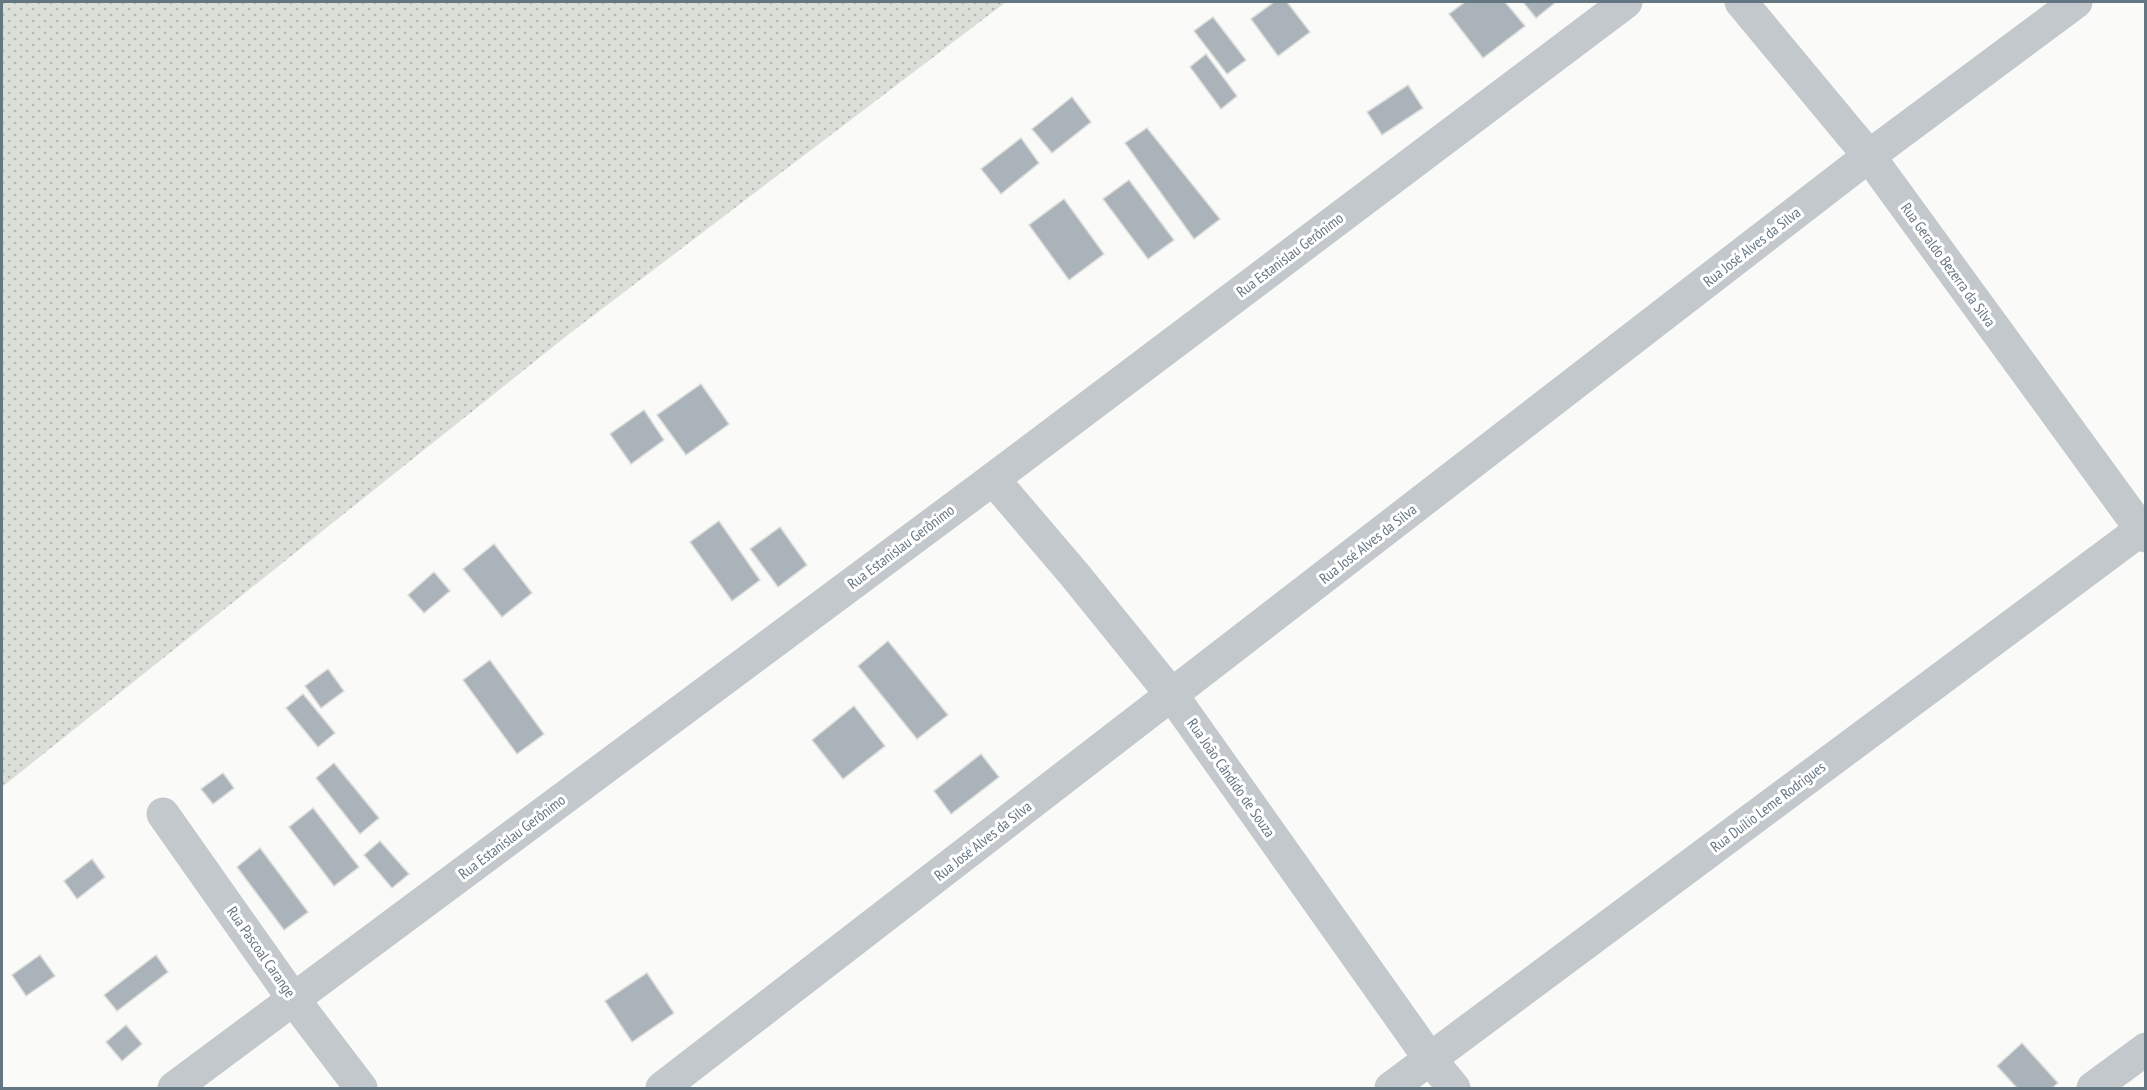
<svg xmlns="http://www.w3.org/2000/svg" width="2147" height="1090" viewBox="0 0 2147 1090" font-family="'PT Sans Narrow',sans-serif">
  <defs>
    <pattern id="grass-dots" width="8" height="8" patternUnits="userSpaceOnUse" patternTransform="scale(1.5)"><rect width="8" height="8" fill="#dadfd7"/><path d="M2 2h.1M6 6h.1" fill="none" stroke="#b4b9b4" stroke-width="1.8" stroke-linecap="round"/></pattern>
  </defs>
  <rect width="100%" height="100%" fill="#fafaf8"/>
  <path fill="url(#grass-dots)" d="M2,2H1006L569,334L2,787Z"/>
  <g fill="#aab3b9" stroke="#dcdcda" stroke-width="1.5">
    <path d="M1274,2H1287L1310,32L1278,56L1251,19Z"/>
    <path d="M1465,2H1505L1525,26L1483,58L1449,14Z"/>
    <path d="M1523,2H1556L1536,18Z"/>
    <path d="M1213,17L1246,60L1227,74L1194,31Z"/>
    <path d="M1206,54L1237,96L1221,109L1190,67Z"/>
    <path d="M1408,85L1423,108L1382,135L1367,112Z"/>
    <path d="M1072,97L1091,122L1052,153L1032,129Z"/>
    <path d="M1147,128L1220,219L1194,239L1125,143Z"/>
    <path d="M1021,138L1039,163L1001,194L981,169Z"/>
    <path d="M1129,180L1174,240L1148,259L1103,199Z"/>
    <path d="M1064,199L1104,254L1069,280L1029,225Z"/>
    <path d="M701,384L729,424L686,455L657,415Z"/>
    <path d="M644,410L664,440L631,464L610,434Z"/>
    <path d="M719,521L760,580L732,601L690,542Z"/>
    <path d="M780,527L807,565L778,587L750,549Z"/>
    <path d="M494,544L532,593L502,617L463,569Z"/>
    <path d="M434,572L450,591L424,613L408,595Z"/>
    <path d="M888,641L948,715L917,739L858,666Z"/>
    <path d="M490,660L544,734L517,754L463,680Z"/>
    <path d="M328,669L344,691L321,708L305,686Z"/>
    <path d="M303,694L335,733L318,747L286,708Z"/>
    <path d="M854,706L885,746L843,779L812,740Z"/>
    <path d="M981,754L999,777L951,814L934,791Z"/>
    <path d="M334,763L379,818L360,834L316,778Z"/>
    <path d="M223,773L234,788L213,804L201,789Z"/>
    <path d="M313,808L359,867L334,886L289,827Z"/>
    <path d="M380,841L409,874L392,888L364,855Z"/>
    <path d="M260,848L308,912L284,930L237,867Z"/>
    <path d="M92,859L105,877L77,899L64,881Z"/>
    <path d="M40,955L55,976L26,996L12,975Z"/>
    <path d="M156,955L168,972L117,1011L104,995Z"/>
    <path d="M647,973L674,1013L632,1042L605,1001Z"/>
    <path d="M126,1025L142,1044L122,1061L106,1042Z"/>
    <path d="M2022,1043L2058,1083L2052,1088H2017L1997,1066Z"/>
  </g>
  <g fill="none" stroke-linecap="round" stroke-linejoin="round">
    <g stroke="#c3c8cc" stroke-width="33">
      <path d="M1741,2L1869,156L2146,536"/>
      <path d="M993,479L1074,574L1172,695L1430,1059L1454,1088"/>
      <path d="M163,814L294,1000L361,1088"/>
      <path d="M174,1088L993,479L1626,2"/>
      <path d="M662,1088L1869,156L2076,2"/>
      <path d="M1391,1088L2146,526"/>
      <path d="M2093,1088L2146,1049"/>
    </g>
  </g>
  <g text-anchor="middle" stroke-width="6" stroke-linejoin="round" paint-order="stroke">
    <g font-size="15" fill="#657683" stroke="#fff">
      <text transform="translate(1752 247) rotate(-38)" y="5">Rua José Alves da Silva</text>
      <text transform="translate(1290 255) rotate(-37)" y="5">Rua Estanislau Gerônimo</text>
      <text transform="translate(1948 265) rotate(54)" y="5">Rua Geraldo Bezerra da Silva</text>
      <text transform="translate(1368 544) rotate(-38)" y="5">Rua José Alves da Silva</text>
      <text transform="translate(901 547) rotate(-37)" y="5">Rua Estanislau Gerônimo</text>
      <text transform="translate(1231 778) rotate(55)" y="5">Rua João Cândido de Souza</text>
      <text transform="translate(1768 807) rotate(-37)" y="5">Rua Duílio Leme Rodrigues</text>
      <text transform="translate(512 837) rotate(-37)" y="5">Rua Estanislau Gerônimo</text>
      <text transform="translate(983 841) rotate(-38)" y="5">Rua José Alves da Silva</text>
      <text transform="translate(261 952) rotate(55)" y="5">Rua Pascoal Carange</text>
    </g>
  </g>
  <rect width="2147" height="1090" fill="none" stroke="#657683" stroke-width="6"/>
</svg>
